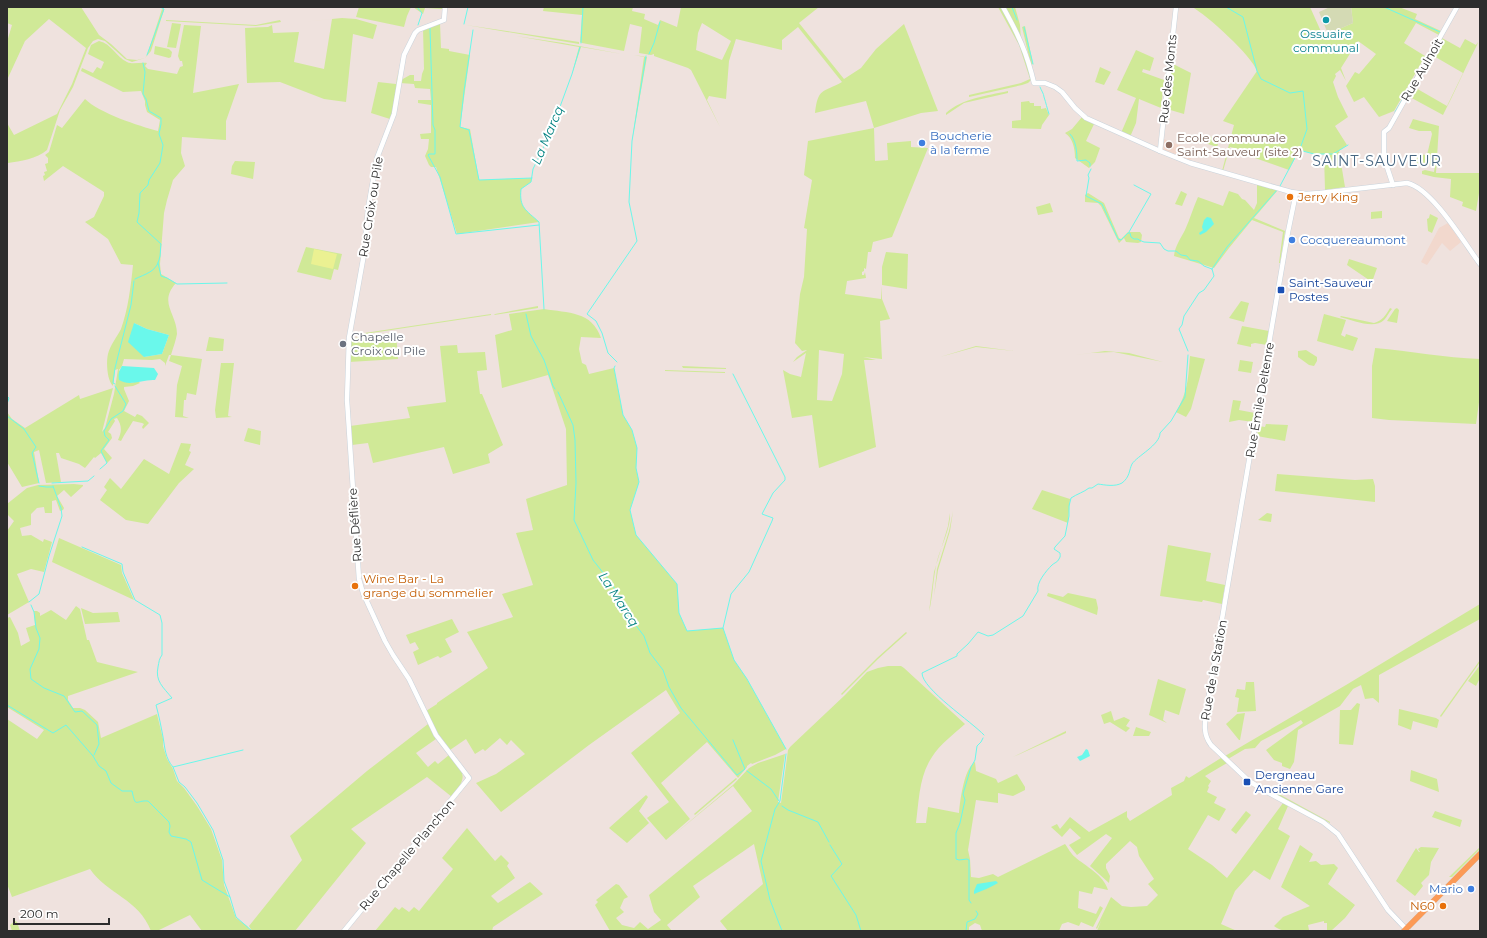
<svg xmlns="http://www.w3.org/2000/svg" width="1487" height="938" viewBox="0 0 1487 938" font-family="Montserrat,sans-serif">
  <rect width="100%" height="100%" fill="#efe2de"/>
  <g fill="#f2d8cd">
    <path d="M1161,138L1194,151L1190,161L1161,150Z"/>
    <path d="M1448,223L1461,242L1450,251L1442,243L1427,265L1421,262L1439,228Z"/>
  </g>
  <g fill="#d0e997" fill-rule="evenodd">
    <path d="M7,7H81L99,35L111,44L127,59L137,60L145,58L147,55L162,9L164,10L151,51L145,58L132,62L125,59L105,41L98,39L93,41L88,48L73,87L60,110L47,150C37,159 20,161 8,163L7,123L14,135L57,114L72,84L86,48L49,19L25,41L7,80V42L12,25L7,23Z"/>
    <path d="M359,7H411L407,16L404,27L356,17Z"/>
    <path d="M413,7H442V9L425,8L423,14Z"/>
    <path d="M544,7H633L632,11L645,14L644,19L658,25L660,20L677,27L681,7H819L799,23L844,79L861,68L876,49L904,24L938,111L921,113L874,128L875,161L888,160L887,143L911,141V147L928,148L892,237L873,242L871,252H868L866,269L864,268V271L862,272V275H864L865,272L866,278L847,281L845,294L881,299V286L882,299L890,319L880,321L882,359L863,357L876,360H864L876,447L819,468L812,415L792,418L783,370L790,374L801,377L806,353L793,362L797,357L807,350L802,351L795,343L800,294L804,277L807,229L804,228L812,180L804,175L808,141L874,128L866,101L815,113C818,88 822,93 842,82L798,27L782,40V50L736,39L729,61L726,99L709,96L707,100L720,127L691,70L688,68L654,56V54L651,55L639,53L642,27L630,24L624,51L582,43L580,42L582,15L543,11ZM702,23L731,41L722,60L696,50L698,33ZM819,350L844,354L842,374L832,401L817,400Z"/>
    <path d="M998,7H1001L1023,49L1031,80L1028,83L1022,85L969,97V95L1021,83L1030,79L1019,45Z"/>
    <path d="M1003,7H1015L1020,25L1021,41Z"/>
    <path d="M1192,7H1310L1323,36L1353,23L1351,7H1399L1417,14L1415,19L1441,31L1439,35L1416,23L1404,43L1425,56L1394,111L1379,117L1364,97L1354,102L1346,86L1355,72L1359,74L1376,54L1358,41L1341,68L1346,81L1340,70L1335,74L1336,76L1333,82L1338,97L1348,117L1335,126L1347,145L1339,151L1345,187L1325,190L1324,155L1328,154H1314L1299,150L1289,170L1255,158L1256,153L1230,147L1223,171H1222L1234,125L1223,121L1257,71C1252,56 1207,15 1192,7Z"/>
    <path d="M342,18L356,19L377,25L373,39L353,34L346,102L324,99L280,82L247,83L245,28L268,27L272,25L273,33L299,32L294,62L324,69L332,19L301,22Z"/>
    <path d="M166,20L256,25L280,20L281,22L256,26L166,21Z"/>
    <path d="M172,23L181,24L176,48L167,47Z"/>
    <path d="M440,23L441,48L449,49V51L470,55L460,127L470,129L479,180L532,178L531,182L521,189C519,208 526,210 539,222L457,234L436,167H431L429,165L425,156L428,149L429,139H421L420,134L431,133V105L418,103V100H431L430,89L415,88L414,84L400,83L401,80L410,75H414V81H421L422,74L424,69L423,28Z"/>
    <path d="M184,25L201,26L193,93L239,84L226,121V140L182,137L181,153L185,166L173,180L167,200L164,213L160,264L161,274L176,283C158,303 177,313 177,334C176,340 173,348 171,355L202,359L196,395L187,393L186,400H184L183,416L189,418L175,417L177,385L182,366L169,361L171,355H169L165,366V363L160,359L152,360L124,359L122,366L119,370L131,383L138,381L140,383L133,386L124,387V389L129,401L124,411L135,417L137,414L142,416L149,423L143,429L142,427L144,424L142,423L133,421C129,428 125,433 121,441L118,440C122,431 122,426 117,418L114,419L115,421L108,432L111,434L112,438L104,449L112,458L107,463L101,453L95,458L94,457L85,468L79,464L61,458L59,453H56L61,482L46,483L39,450L34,452L39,483L22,487L7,462V412L12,419L25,428L79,395L80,399L113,388L102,432L105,428L114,394L118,369L115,370L113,386C107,380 106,362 108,354C110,345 117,337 121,329C128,310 131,285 133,265L121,264L108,239L85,222L94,217L104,196V192L63,166L44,181L43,176L45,175L44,172L47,171L45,164L48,163V158L45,155L49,152L57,125L62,128L85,99C99,113 139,126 158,131L160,120L147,112L145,105V101L141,91L123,92L81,71L82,68L93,73L97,67L101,69L104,62L88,54L91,45L99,41C112,44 116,57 127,62C133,65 140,62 147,63L145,66L148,69L177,74L180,67L183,66L182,61H180L178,56ZM134,323L147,329L169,335L162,354L144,357Z"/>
    <path d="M466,25L579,42V44Z"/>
    <path d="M1025,26L1033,64L1031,65L1022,27Z"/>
    <path d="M516,36L563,43L622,54L581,47L572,74L579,47Z"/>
    <path d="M1442,38L1460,48L1465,39L1476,45L1478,42L1477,45C1465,68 1455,92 1443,115L1408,96L1414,87L1447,106L1463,73L1432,55Z"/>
    <path d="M155,46L169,49L172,52L171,57L169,58L154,54Z"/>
    <path d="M1136,50L1154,58L1150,71L1143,69L1142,72L1164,80L1161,108L1139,99L1136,123L1130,137L1121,133L1136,98L1117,90Z"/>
    <path d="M634,55L647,57L632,141L644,57Z"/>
    <path d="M1171,63L1191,73L1184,114L1167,109Z"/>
    <path d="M1100,67L1111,72L1104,85L1095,82Z"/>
    <path d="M398,70L394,106L390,119L371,113L378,82L396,84Z"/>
    <path d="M1008,91V93L964,103L946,115V113C963,98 986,96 1008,91Z"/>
    <path d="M1029,101L1030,103H1034V106H1041V109L1046,108L1049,115L1042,125L1041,129L1012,128V121L1021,120V102Z"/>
    <path d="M1082,117L1094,124L1086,141L1100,148L1095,162L1089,168L1075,158C1075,149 1073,138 1065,133L1072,129Z"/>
    <path d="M1413,119L1439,126L1436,173H1480V193H1479L1476,211L1462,206L1463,202L1450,197L1451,179L1434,177L1422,174V171L1425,170L1434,172L1435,165L1412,163V154L1427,155L1432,134L1431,131H1419L1409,128Z"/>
    <path d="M1208,136L1220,139L1217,147L1205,143Z"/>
    <path d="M235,161L255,162L253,179L231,174L232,166Z"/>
    <path d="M1257,183L1278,190L1254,218L1285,231L1280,263H1279L1283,232L1252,220L1229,248L1214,268L1174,256C1175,246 1181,238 1185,230C1190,219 1193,208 1198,197L1223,206L1229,191L1238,194L1242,199L1245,200L1254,210L1257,203Z"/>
    <path d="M1181,191L1187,194L1182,206L1175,204Z"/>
    <path d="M1088,193L1104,203L1119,238L1121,239L1128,232H1140L1142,235L1141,242L1138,243L1126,242L1124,238L1119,243L1101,206L1098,203L1085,202V195Z"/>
    <path d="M1050,203L1053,212L1038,215L1036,207Z"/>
    <path d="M1382,211V218L1371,219V212Z"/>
    <path d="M1430,214L1438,218L1432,233L1428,231L1427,219L1429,218Z"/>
    <path d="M306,247L342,254L338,270L334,269L331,280L297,272Z"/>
    <path d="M886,252L908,254L907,289L882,285V267Z"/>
    <path d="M1349,259L1377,268L1372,282L1347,265Z"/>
    <path d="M1241,301L1249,303L1244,322L1229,318Z"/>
    <path d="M538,306V308L494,315L495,314Z"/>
    <path d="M1390,308L1392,309C1389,312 1387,317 1384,320C1374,330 1353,320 1340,317L1341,316L1374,323C1382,321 1386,315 1390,308Z"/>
    <path d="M1397,308L1399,310L1397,323L1387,321L1395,309Z"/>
    <path d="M544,309C568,313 592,311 601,338L581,337L579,349L582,363L586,365L589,374L614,368L623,415L632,430L637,448L636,468L639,482L630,510L636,535L677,584L679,613L687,631L723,628L734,660L747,679L786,749L775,755L752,764L751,763L747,766V767L738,778L707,742L661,783L690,819L666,840L647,818L669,802L631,753L680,713L666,690L589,745L501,812L476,783L496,774L525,754L511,740L507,745L500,738L485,751L483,749L475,754L466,739L450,750L437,732L426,711L437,704V703L488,668L467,632L513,617L502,594L533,585L516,533L533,530L526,499L567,485L566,429L548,375L502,388L495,335L512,330L509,314Z"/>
    <path d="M491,314V315L358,335V334Z"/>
    <path d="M1324,314L1346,320L1341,335L1345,337L1346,334L1358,338L1353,351L1317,341Z"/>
    <path d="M1242,326L1269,331L1267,345L1255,343L1251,344V347L1237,344Z"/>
    <path d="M396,332L398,359L349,362V342L355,338Z"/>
    <path d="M209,337L224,339L223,351H206Z"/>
    <path d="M457,345L458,353L485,352L487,370L477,371L480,394H482L503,445L488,454L490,463L453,474L444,447L373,463L368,443L352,445L350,426L410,418L407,407L446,402L440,346Z"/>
    <path d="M976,346L1014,351L976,347L940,357Z"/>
    <path d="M1375,349V348C1410,351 1445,358 1480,359V395L1476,424L1389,420L1372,418V366Z"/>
    <path d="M1306,350L1317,357V361L1314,366L1309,365L1298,357V351Z"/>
    <path d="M1105,351L1129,353L1163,362L1114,352L1091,353L1069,356Z"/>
    <path d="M1190,356L1205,359L1191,409L1186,417L1176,412C1188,391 1188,380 1190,356Z"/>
    <path d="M1240,360L1253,362L1251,373L1238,371Z"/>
    <path d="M221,363H234L228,416L232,417L216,418L215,410Z"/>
    <path d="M682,366L726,368V369L683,368Z"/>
    <path d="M665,370L725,372V373L665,371Z"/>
    <path d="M1233,400L1241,401L1239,410L1255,413L1253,422L1239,420L1229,422Z"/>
    <path d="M1266,424L1288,425L1285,441L1257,436L1259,426L1265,427Z"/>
    <path d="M248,428L261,431L260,445L244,441Z"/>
    <path d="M181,443L191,444L189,451L191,452L185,465L194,469L179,483L148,524L126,520L100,500L107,490L104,487L110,478L121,489L144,459L169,474Z"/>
    <path d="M1277,474L1355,480L1373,479L1375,486V502L1275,491Z"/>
    <path d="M74,484L83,485V486L71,497L64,490L57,496L64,508L63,510L60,511L56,500L52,501V513H45L44,507L37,508L31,514V525L20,528L22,536L31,535L43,542L44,539L52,542L44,572L31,569L17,574L29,602L7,615V531L14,521L7,514V504L27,488L38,485Z"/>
    <path d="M1042,490L1070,499L1068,523L1032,509Z"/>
    <path d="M953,511L950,531L938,570L934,596L937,569L949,531Z"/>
    <path d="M950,513C951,528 941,546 937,561C933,578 933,595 929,612L934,572L948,526Z"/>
    <path d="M1267,513L1272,514L1271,522L1258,520Z"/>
    <path d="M59,538L121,565L122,573L134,600L52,562Z"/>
    <path d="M1168,545L1211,553L1206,581L1225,585L1222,604L1203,600L1202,602L1160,596Z"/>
    <path d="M1048,593L1063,597L1068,593L1096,599L1098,608L1097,615L1047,596Z"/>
    <path d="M1480,604V619L1379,675V703L1373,698L1365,699L1361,685L1353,689L1340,706L1298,730L1294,762L1290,769L1282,766V763L1274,760L1266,750L1303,723L1301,720L1261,741L1255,748L1245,749L1228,759L1225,756L1346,685Z"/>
    <path d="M76,606L80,609L87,640H89L97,662L138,672L68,696V700L73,708H80L85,710L98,722L101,738L157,714L163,739V746L167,759L173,769L177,781L184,788L197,806L211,829L222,860L224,885L236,918L247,926L251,931H202L190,915L157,931H151C139,899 107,894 90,869L12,897L7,884V719L37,739L44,730L7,707V618L10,617L18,633L21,646L30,641L26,628L35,625L34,611H37L40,613V616L51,610L66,620Z"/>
    <path d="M81,608L93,613L118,612L120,622L85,624Z"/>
    <path d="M452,619L459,632L445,639L452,652L440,658L438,656L418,665L413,652L419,649L415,642L410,644L406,635Z"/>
    <path d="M906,632L907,633L878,659L842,695L841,694L877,658Z"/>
    <path d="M1480,660V662L1441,717L1440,716Z"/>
    <path d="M1480,665V678L1476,686L1468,681Z"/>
    <path d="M888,666H901L904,668L965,724C954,734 940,744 932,757C919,776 919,801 916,823H926L928,807L959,813C960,801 964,768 975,762L976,771L996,779L998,783L1017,774L1025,787V790L1013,796L998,793V803L976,800L968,850L970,859L971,877L979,878L993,874L998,877L1065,844C1068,848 1071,854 1075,857C1085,866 1104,875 1108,890L1094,887L1092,894L1079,891L1078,908L1096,914L1100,906L1103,908L1093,927L1081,922L1079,926L1068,922L1062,924L1059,931H982L980,925L975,923L969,927V931H728L720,921L763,884L754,844L693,886L700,897L667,925L672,931H610L595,905L598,902L596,900L616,884L619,885L628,897L624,899L620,908L624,912L616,918L622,925L634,928L640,922L648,929L661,920L654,912L649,895L752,811L733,786L670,838L733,785L749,768L758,763L785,754L778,802L781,803L788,750L790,747L845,695L867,672L878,668Z"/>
    <path d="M1158,679L1186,689L1179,715L1165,710L1163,720L1167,723L1149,715Z"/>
    <path d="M1246,682H1254L1256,711L1237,712L1239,698L1235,697L1237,689L1245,690Z"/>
    <path d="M1357,703L1360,704L1353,745L1339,744L1340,710H1351Z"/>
    <path d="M1399,709L1436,718L1439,720L1437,728L1413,721L1411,730L1398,725Z"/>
    <path d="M1111,711L1114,721L1124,717L1130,720L1126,726L1130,728L1126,732L1110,722L1104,724L1101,715Z"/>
    <path d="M1245,713L1240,740H1239L1226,724L1237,714Z"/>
    <path d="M428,724L436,739L416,753L428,767L435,761L438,764L449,755C465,775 468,775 452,797L427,777L351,829L366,843L295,931H252L249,926L302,860L290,836L367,771Z"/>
    <path d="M1136,727L1151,732L1149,736H1133Z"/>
    <path d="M1066,731V733L1013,757Z"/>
    <path d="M1221,758L1227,763L1205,776L1211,781L1208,786L1209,787L1207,792L1217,797L1214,803L1226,809L1219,821L1208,815L1188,849L1212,865L1227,878L1283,803L1288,806L1278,829L1290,836L1270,880L1254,870L1235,891L1221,924L1237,931H1097L1101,921L1097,929L1096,928L1111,897L1122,906L1131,907L1147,906L1158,895L1148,884L1154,879L1139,856L1137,847L1130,841L1106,864V868L1110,876L1109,883L1090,866L1112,838L1106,834L1077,855L1069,845L1081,838L1070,828L1062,837L1051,827L1057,824L1060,829L1070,817L1089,832L1127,811V817L1130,821L1172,795L1171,788L1184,781L1186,776L1189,778Z"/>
    <path d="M1411,770L1437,779L1439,792L1410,781Z"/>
    <path d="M736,778L737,779L695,815L694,814Z"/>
    <path d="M1277,793L1330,822V823L1277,795Z"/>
    <path d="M646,795L648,797L639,811L649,823L627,843L609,828Z"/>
    <path d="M1246,811L1251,815L1236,834L1231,830Z"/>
    <path d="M1435,811L1462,820L1460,827L1432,817Z"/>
    <path d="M467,828L495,861L501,855L509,863L507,866L515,878L491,896L498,903L530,882L543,894L493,927L492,931H375L395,907L399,910L402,907L409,912L414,907L419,911L453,869L442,858Z"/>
    <path d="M1300,845L1313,854L1309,862L1316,861L1321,865L1334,864L1338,868L1328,884L1355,905L1345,918L1331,931H1327V923H1324V921L1308,925L1309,930C1298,933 1283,933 1274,926L1283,917L1310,906L1281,887Z"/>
    <path d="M1421,847L1439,848L1431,862L1429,875L1421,883L1423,886L1415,896L1396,881L1416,848L1419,852H1420L1418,849Z"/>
    <path d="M1480,847V849L1452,877H1449Z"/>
    <path d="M15,921L17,922L20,931H12L10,925Z"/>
  </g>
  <path fill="#d4dab4" d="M1330,7H1351L1353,23L1328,34L1319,12Z"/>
  <path fill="#ebf192" d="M314,249L337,254L333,269L311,264Z"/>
  <g fill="#6af8eb">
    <path d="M1207,217L1211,218L1214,224L1206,232L1200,235L1199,233L1203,230L1202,227L1204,220Z"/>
    <path d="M134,323L147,329L169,335L162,354L144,357L128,342Z"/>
    <path d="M122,366L154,368L158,374L155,380C143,379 130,387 119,380C118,374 119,371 122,366Z"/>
    <path d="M1086,749L1088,750L1090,756L1080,761L1077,757L1082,755Z"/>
    <path d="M996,881L998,883C991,887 982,891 974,894V891L977,884Z"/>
  </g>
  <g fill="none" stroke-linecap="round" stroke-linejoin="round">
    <g stroke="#6af8eb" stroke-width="1">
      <path d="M417,7L422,13L418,25"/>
      <path d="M1012,7L1017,20"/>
      <path d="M1226,7L1243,17L1257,71L1261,79L1290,93L1303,91L1307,129L1301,146"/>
      <path d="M1384,7L1440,32"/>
      <path d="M464,24L468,7"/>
      <path d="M1024,27L1033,64"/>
      <path d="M430,28L433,125L435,130V154H429L428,155L440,177L456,234L539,225"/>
      <path d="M473,30L464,91L460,127L469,130L479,180L532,178"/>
      <path d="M581,43L583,7"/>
      <path d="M649,54L654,43L660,22"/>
      <path d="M147,55L164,9L160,7"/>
      <path d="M1040,87C1041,90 1044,94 1044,97C1046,103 1047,108 1049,114"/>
      <path d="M1395,112L1415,78"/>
      <path d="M1070,134C1076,140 1077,152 1077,161L1086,160L1090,163V166"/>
      <path d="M1091,169L1088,175L1089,178L1086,196L1102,204L1118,239L1121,240L1128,233H1130L1131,237L1134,239H1138L1139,240L1144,242L1160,243L1164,249L1168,251H1176L1181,255L1187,256L1190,260L1198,261L1204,266L1212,269L1214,276L1204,290L1199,293L1184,316L1182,325L1179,329L1188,351"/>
      <path d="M1280,186L1299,150L1314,154H1333L1348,145"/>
      <path d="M1129,232L1151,194L1134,185"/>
      <path d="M158,263L161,276L167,278L177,284L227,283"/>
      <path d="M1212,269L1227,247L1277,190"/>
      <path d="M135,279C145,274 156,272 159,260C161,255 160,249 161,244L137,222L139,213L140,193L148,185L149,180L160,163L163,145L159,134L161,124V118L149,111L146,99L143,94L145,72L143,63"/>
      <path d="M544,309L539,222C526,210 519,208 521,189L531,182L533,169L550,134L572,74L580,47"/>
      <path d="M526,314L531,336L544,360L553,386L555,389"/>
      <path d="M617,362L608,353L602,333L596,321L587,314L637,241L629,202L632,141L646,56"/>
      <path d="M615,366L614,368L623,415L632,430L637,448L636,468L639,482L630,510L636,535L677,584L679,613L687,631L723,628L734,660L747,679L786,749"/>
      <path d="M115,384L113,383L115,368L131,305L134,281"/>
      <path d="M558,392L573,425L575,440L576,483L574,520L593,560L612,584L624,606L625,611L644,636L650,653L663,670L669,687L681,708L737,775L745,769L733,740"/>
      <path d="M7,396L9,398L7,404"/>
      <path d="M7,416L24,429L36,447L32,453L39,483"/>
      <path d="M100,469L107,463L101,451L109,440L105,436L104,431L111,419L123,411L126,404L115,386"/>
      <path d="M52,483L88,481L94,476"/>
      <path d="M39,486L46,487H53"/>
      <path d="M82,547L122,564L123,572L135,600L160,615L162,623V655C159,659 159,662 158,667C155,681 163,687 172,698L156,705C159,716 161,726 163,737C165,748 165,758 173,767"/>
      <path d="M29,602L39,594L49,556L62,516L61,508L53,486"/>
      <path d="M31,605L34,612L36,628L40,638L39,649L30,669L31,679L44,688L64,696L75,712L82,711L97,725L99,744L94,755"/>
      <path d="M723,628L731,594L749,572L772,521L773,518L762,514L773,493L785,480V477L733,374"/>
      <path d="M7,705L53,733L66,725L93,756L99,766L106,771L111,783L122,791H132C136,809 135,800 148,801L169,822L170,826L169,832L171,836L186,839L191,842L202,880L230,897L236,917L252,931"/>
      <path d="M984,735C972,722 922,689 922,673L957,656V654L968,644L978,632L988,636L993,635L1023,616L1038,591C1036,583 1046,571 1052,565C1054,563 1058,562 1059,559C1061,556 1060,555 1060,553L1054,549L1055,547L1065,536L1069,516V506L1071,498C1077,494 1084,492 1089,488H1092L1098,484C1105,485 1115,487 1122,483C1130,477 1129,470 1132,464C1137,456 1160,445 1160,433L1171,421L1185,397L1188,355"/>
      <path d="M747,771L771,789L779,801"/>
      <path d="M782,806L788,810L818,822L829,842"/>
      <path d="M830,845L842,864L831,876L856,915L861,931"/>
      <path d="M230,897L224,881L223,860L213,830L197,803L185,787L179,782L173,767L243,750"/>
      <path d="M971,903L969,900V860L967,859L959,860L956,859V833L960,823L965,800L963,794L971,767L975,760L977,746L981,742L983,738"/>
      <path d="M782,931L770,900L761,861L775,809L780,801L786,754"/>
      <path d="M966,931L967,922L975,919L978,914L976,911"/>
    </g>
    <g stroke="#c9d3db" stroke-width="5.5">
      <g id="minor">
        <path d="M1003,7C1018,34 1027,53 1034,83H1045L1055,87L1062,92L1075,108L1086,118L1160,151L1190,163L1291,192L1306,194L1320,193L1407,183C1432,188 1465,244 1480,264"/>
        <path d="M1160,151L1176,7"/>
        <path d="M1393,185L1384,158V132L1389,128L1457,7"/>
        <path d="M1296,193L1288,232L1207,707C1205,721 1202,733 1211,745L1249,781L1267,792L1323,822L1338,834L1388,910L1408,931"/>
        <path d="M344,931L469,778L436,735L409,679L393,655L385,641L363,593L359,579L347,400L349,338L364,254L368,209L377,158L394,114L404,55L415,33L418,30L444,20L445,7"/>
      </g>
    </g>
    <g stroke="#c4c4c4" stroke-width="6">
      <path id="major" d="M1404,931L1480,854"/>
    </g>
    <use href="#minor" stroke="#fff" stroke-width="4.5"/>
    <use href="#major" stroke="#fc9a56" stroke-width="5.5"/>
  </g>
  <circle fill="#0f9aa8" stroke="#fff" stroke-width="1.5" cx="1326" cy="20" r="4"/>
  <g fill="#3f7fe0" stroke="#fff" stroke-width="1.5">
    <circle cx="922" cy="143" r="4"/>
    <circle cx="1292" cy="240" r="4"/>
    <circle cx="1471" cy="889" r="4"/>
  </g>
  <circle fill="#8d6e63" stroke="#fff" stroke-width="1.5" cx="1169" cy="145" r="4"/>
  <g fill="#e8710a" stroke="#fff" stroke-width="1.5">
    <circle cx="1290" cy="197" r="4"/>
    <circle cx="355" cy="586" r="4"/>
    <circle cx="1443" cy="906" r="4"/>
  </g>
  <g fill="#1a4fb4" stroke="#fff" stroke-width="1.5">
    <rect x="1277" y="286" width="8" height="8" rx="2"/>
    <rect x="1243" y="778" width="8" height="8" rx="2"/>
  </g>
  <circle fill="#6b7280" stroke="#fff" stroke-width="1.5" cx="343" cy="344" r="4"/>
  <g text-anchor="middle" stroke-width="4" stroke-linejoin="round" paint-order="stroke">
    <g font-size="12" fill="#0d838f" stroke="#fff">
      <text x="1326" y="38">Ossuaire<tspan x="1326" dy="14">communal</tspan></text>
    </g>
    <g font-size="12" fill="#2d2d2d" stroke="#fff">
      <text transform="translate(1422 70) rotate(-60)" y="4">Rue Aulnoit</text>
      <text transform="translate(1168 79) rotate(-84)" y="4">Rue des Monts</text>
      <text transform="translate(371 207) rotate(-81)" y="4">Rue Croix ou Pile</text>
      <text transform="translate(1260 400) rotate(-80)" y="4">Rue Émile Deltenre</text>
      <text transform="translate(355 525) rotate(-94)" y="4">Rue Déflière</text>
      <text transform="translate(1214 670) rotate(-80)" y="4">Rue de la Station</text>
      <text transform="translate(407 855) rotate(-50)" y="4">Rue Chapelle Planchon</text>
    </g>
    <g font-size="12" fill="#366cbe" stroke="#fff" text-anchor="start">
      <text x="930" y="140">Boucherie<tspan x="930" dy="14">à la ferme</tspan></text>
      <text x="1300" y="244">Cocquereaumont</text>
      <text x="1463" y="893" text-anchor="end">Mario</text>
    </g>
    <g font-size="12" fill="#785e54" stroke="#fff" text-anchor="start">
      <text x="1177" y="142">Ecole communale<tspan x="1177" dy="14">Saint-Sauveur (site 2)</tspan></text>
    </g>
    <g font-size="12" fill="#c56008" stroke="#fff" text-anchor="start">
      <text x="1298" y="201">Jerry King</text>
      <text x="363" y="583">Wine Bar - La<tspan x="363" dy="14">grange du sommelier</tspan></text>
      <text x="1435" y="910" text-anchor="end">N60</text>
    </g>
    <g font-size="12" fill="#164399" stroke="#fff" text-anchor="start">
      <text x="1289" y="287">Saint-Sauveur<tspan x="1289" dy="14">Postes</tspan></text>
      <text x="1255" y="779">Dergneau<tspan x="1255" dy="14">Ancienne Gare</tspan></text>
    </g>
    <g font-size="12" fill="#5b616d" stroke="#fff" text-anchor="start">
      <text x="351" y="341">Chapelle<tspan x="351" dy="14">Croix ou Pile</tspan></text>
    </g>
    <g font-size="13" font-style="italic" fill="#068483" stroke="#fff">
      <text transform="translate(547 135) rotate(-67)" y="5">La Marcq</text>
      <text transform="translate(619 599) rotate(57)" y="5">La Marcq</text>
    </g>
    <g font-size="14" letter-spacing="1" fill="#486782" stroke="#fff">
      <text x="1377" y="166">SAINT-SAUVEUR</text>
    </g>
  </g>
  <rect width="1487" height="938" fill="none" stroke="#2d2d2d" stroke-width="16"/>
  <path d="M14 918v6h95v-6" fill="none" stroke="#2d2d2d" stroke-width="2"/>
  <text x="20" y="918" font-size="12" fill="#2d2d2d" stroke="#ffffff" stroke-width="3" paint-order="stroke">200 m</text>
</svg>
